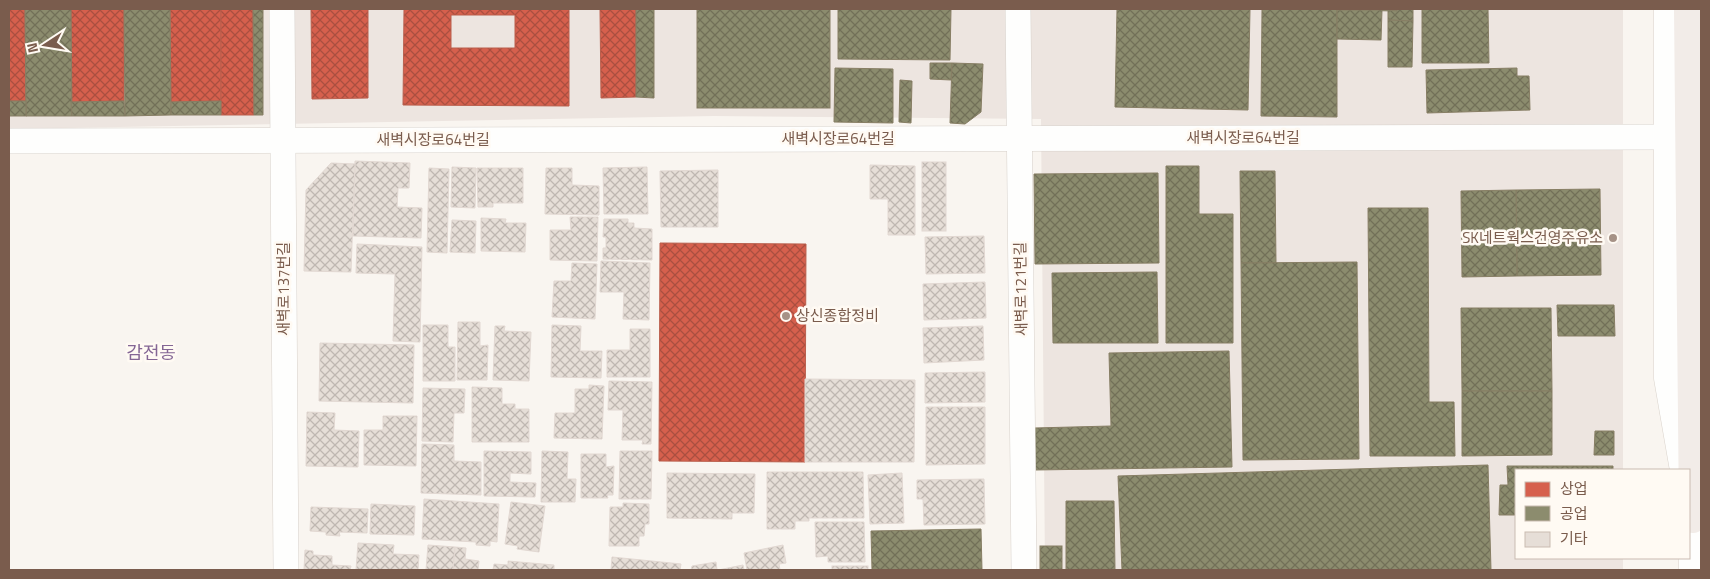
<svg xmlns="http://www.w3.org/2000/svg" width="1710" height="579" viewBox="0 0 1710 579" font-family="'Titillium Web','Noto Sans KR',sans-serif">
  <defs>
    <pattern id="shops-cross-hatch" width="8" height="8" patternUnits="userSpaceOnUse" patternTransform="scale(1.25)"><rect width="8" height="8" fill="#d6604d"/><path d="M0 0l8 8M0 8l8-8" fill="none" stroke="#aa4f40"/></pattern>
    <pattern id="industry-cross-hatch" width="8" height="8" patternUnits="userSpaceOnUse" patternTransform="scale(1.25)"><rect width="8" height="8" fill="#8c8c6e"/><path d="M0 0l8 8M0 8l8-8" fill="none" stroke="#727058"/></pattern>
    <pattern id="building-cross-hatch" width="8" height="8" patternUnits="userSpaceOnUse" patternTransform="scale(1.25)"><rect width="8" height="8" fill="#e6ded7"/><path d="M0 0l8 8M0 8l8-8" fill="none" stroke="#bfb7b1"/></pattern>
  </defs>
  <rect width="100%" height="100%" fill="#f9f5f0"/>
  <path fill="#ede5e0" d="M9,9H1623V470H1516V558H1623V570H1045L1041,119L714,116L9,129Z"/>
  <g fill="url(#shops-cross-hatch)" stroke="#ba5f4d" fill-rule="evenodd">
    <path d="M9,9H25L26,101H9Z"/>
    <path d="M71,9H124V101L71,102Z"/>
    <path d="M170,9H221V101L171,102Z"/>
    <path d="M221,9H253L254,115H221Z"/>
    <path d="M311,9H368V98L312,99Z"/>
    <path d="M404,9H569V106L403,105ZM451,15H515V48H451Z"/>
    <path d="M600,9H636V97L601,98Z"/>
    <path d="M660,243L806,244L805,462L659,461Z"/>
  </g>
  <g fill="url(#industry-cross-hatch)" stroke="#877e64">
    <path d="M25,9H71L72,116H26Z"/>
    <path d="M124,9H170L171,115L125,116Z"/>
    <path d="M253,9H263V115H254Z"/>
    <path d="M636,9H654V98L636,97Z"/>
    <rect x="697" y="9" width="133" height="99"/>
    <path d="M838,9H951L950,60L838,59Z"/>
    <path d="M1117,9H1250L1248,110L1115,107Z"/>
    <path d="M1262,9H1397V11L1337,10V117L1261,116Z"/>
    <path d="M1397,9H1413V21L1388,20V10L1397,11Z"/>
    <path d="M1422,9H1488L1489,63H1422Z"/>
    <path d="M1337,10H1382L1381,40L1337,39Z"/>
    <path d="M1388,20L1413,21L1412,67H1388Z"/>
    <path d="M930,63H952L951,80L930,79Z"/>
    <path d="M952,63L983,64L981,112L965,124L950,123Z"/>
    <path d="M835,68L893,69V123L834,122Z"/>
    <path d="M1517,68V76H1529L1530,110L1427,113L1426,70Z"/>
    <path d="M900,80L912,81L911,123L899,122Z"/>
    <rect x="9" y="101" width="17" height="15"/>
    <path d="M124,101L125,116H72L71,102Z"/>
    <path d="M221,101V115H171V102Z"/>
    <path d="M1166,166H1199V214H1233V343H1166Z"/>
    <path d="M1240,171H1275L1276,263H1241Z"/>
    <path d="M1158,173L1159,263L1035,264L1034,174Z"/>
    <path d="M1600,189L1601,275L1517,276L1516,190Z"/>
    <path d="M1516,190L1517,276L1462,277L1461,191Z"/>
    <path d="M1368,208H1428L1429,402H1454L1455,456H1370Z"/>
    <path d="M1357,262L1359,459L1243,460L1241,263Z"/>
    <path d="M1157,272L1158,343H1053L1052,273Z"/>
    <path d="M1557,305H1614L1615,336H1558Z"/>
    <path d="M1461,308H1551L1552,391H1462Z"/>
    <path d="M1229,351L1232,467L1035,470L1034,428L1111,426L1109,353Z"/>
    <path d="M1462,391H1552V455L1462,456Z"/>
    <path d="M1595,431H1614V455H1594Z"/>
    <path d="M1488,465L1491,570H1122L1118,476Z"/>
    <path d="M1507,466H1613V470H1516V515H1499L1500,485H1508Z"/>
    <path d="M1066,501H1114L1115,570H1066Z"/>
    <path d="M981,529L982,570H872L871,531Z"/>
    <rect x="1040" y="546" width="22" height="24"/>
  </g>
  <g fill="url(#building-cross-hatch)" stroke="#e2d8d2">
    <path d="M355,161L410,163L409,188H398L397,207L422,208L421,238L353,236Z"/>
    <rect x="922" y="162" width="24" height="69"/>
    <path d="M331,163L355,164L351,272L304,271L306,190Z"/>
    <path d="M870,165L915,166V235H888V199H870Z"/>
    <path d="M452,167L476,168L475,208L451,207Z"/>
    <path d="M647,167L648,214H604L603,168Z"/>
    <path d="M429,168L449,169L447,253L427,252Z"/>
    <path d="M477,168H523V203H493V207H478Z"/>
    <path d="M546,168H572V185L599,186V215L545,214Z"/>
    <path d="M718,170V227H661L660,171Z"/>
    <path d="M570,217H598L597,261L550,260V230H571Z"/>
    <path d="M481,218L506,219L505,223H526L525,252L481,251Z"/>
    <path d="M604,219H628V223H634V228L652,229V260L603,259V248H606V237H603Z"/>
    <path d="M452,220L476,221L475,253L450,252Z"/>
    <path d="M984,236L985,273L926,274L925,237Z"/>
    <path d="M357,244L422,247L420,342L393,341L395,274L356,273Z"/>
    <path d="M601,261L650,263L649,320L623,319L624,292H600Z"/>
    <path d="M572,263L597,264L595,319L552,317L554,281H571Z"/>
    <path d="M985,282L986,318L924,320L923,284Z"/>
    <path d="M458,322H480V346L488,345L487,380H457Z"/>
    <path d="M423,325H448V347H455V381H423Z"/>
    <path d="M552,325L581,326L580,351H602L601,378L551,377Z"/>
    <path d="M495,326H505L504,331L531,332L529,381L493,380Z"/>
    <path d="M983,326L984,360L924,363L923,328Z"/>
    <path d="M630,329H650V377H607V350H630Z"/>
    <path d="M320,343L414,345L413,403L319,401Z"/>
    <path d="M985,372V402L925,403V373Z"/>
    <path d="M805,379L915,380L914,462H805Z"/>
    <path d="M609,381L652,382L651,444H642L643,440H622L623,410H608Z"/>
    <path d="M589,385L604,386L602,439L554,438L555,413H575V389H589Z"/>
    <path d="M472,387L502,388V404H515V409H529V442H472Z"/>
    <path d="M423,388L465,389L464,413H454L453,442L422,441Z"/>
    <path d="M926,407H985V464L926,465Z"/>
    <path d="M307,412L335,413L334,430L359,431L358,467L306,466Z"/>
    <path d="M383,416H417L416,466L364,465V430H383Z"/>
    <path d="M422,444L454,445V461L481,462V495L421,493Z"/>
    <path d="M484,451L531,452V474L510,473V482L536,483L535,497L484,496Z"/>
    <path d="M542,451L568,452L567,479H576L575,502H541Z"/>
    <path d="M620,451H652L651,499H619Z"/>
    <path d="M581,454H606V467L614,466L613,495H607L608,498H581Z"/>
    <path d="M767,472H863L864,518H809V521H795V529H767Z"/>
    <path d="M667,473L755,474L754,513H732V519L667,518Z"/>
    <path d="M902,473L904,523L870,524L868,475Z"/>
    <path d="M984,479L985,524L924,525L923,499H917V480Z"/>
    <path d="M424,499L499,504L497,542L490,541V546L476,545V542L422,539Z"/>
    <path d="M511,502L545,506L539,552L517,549L518,546L505,544Z"/>
    <path d="M623,503L649,504V524H645L644,536H639V546H609L610,507H623Z"/>
    <path d="M371,504L415,506L414,535L370,534Z"/>
    <path d="M311,507L368,509L367,533L339,532L340,536L326,535V532L310,531Z"/>
    <path d="M815,522H864L865,562H828V556L816,557Z"/>
    <path d="M358,543L394,545L393,554L419,555L418,570H356Z"/>
    <path d="M428,545L455,547L453,570H426Z"/>
    <path d="M783,545L786,563L779,564L780,570H747L744,553Z"/>
    <path d="M455,547L466,548L465,559L479,561L478,570H453Z"/>
    <path d="M305,550L313,551V555L332,556V565L351,566L350,570H304Z"/>
    <path d="M612,557L681,564L680,570H611Z"/>
    <path d="M508,561L554,565V570H493L494,564L508,565Z"/>
    <path d="M716,562L717,570H691L692,566Z"/>
    <path d="M743,565L744,570H718Z"/>
    <rect x="832" y="566" width="36" height="4"/>
  </g>
  <g fill="none" stroke-linecap="round" stroke-linejoin="round">
    <g stroke="#d7d1cb" stroke-width="26">
      <g id="minor">
        <path d="M282,9L286,570"/>
        <path d="M1018,9L1024,570"/>
        <path d="M9,141L1668,137"/>
      </g>
    </g>
    <g stroke="#d9d2cb" stroke-width="29">
      <g id="secondary">
        <path d="M1668,9V378L1684,470"/>
        <path d="M1693,570V519L1697,496"/>
      </g>
    </g>
    <g stroke="#dad1cc" stroke-width="29">
      <path id="trunk" d="M1688,9L1693,519"/>
    </g>
    <use href="#minor" stroke="#fefefd" stroke-width="25"/>
    <use href="#secondary" stroke="#fefefd" stroke-width="28"/>
    <use href="#trunk" stroke="#f2ece8" stroke-width="28"/>
  </g>
  <g fill="#a69286" stroke="#fffaf3" stroke-width="2">
    <circle cx="1613" cy="238" r="5"/>
    <circle cx="786" cy="316" r="5"/>
  </g>
  <g text-anchor="middle" stroke-width="5" stroke-linejoin="round" paint-order="stroke">
    <g font-size="15" fill="#7a5c4d" stroke="#fffaf3">
      <text x="1243" y="143">새벽시장로64번길</text>
      <text x="838" y="144">새벽시장로64번길</text>
      <text x="433" y="145">새벽시장로64번길</text>
      <text transform="translate(284 289) rotate(-90)" y="5">새벽로137번길</text>
      <text transform="translate(1021 289) rotate(-91)" y="5">새벽로121번길</text>
    </g>
    <g font-size="15" fill="#7a5c4d" stroke="#fffaf3" text-anchor="end">
      <text x="1603" y="243">SK네트웍스건영주유소</text>
      <text x="796" y="321" text-anchor="start">상신종합정비</text>
    </g>
    <g font-size="18" fill="#846695" stroke="#fffaf3">
      <text x="151" y="359">감전동</text>
    </g>
  </g>
  <rect width="1710" height="579" fill="none" stroke="#7a5c4d" stroke-width="20"/>
  <rect x="1515" y="469" width="175" height="90" fill="#fffaf3" stroke="#cabbb1"/>
  <rect x="1525" y="482" width="25" height="15" fill="#d6604d" stroke="#cabbb1"/>
  <text x="1560" y="494" font-size="15" fill="#7a5c4d">상업</text>
  <rect x="1525" y="506" width="25" height="15" fill="#8c8c6e" stroke="#cabbb1"/>
  <text x="1560" y="519" font-size="15" fill="#7a5c4d">공업</text>
  <rect x="1525" y="532" width="25" height="15" fill="#e6ded7" stroke="#cabbb1"/>
  <text x="1560" y="544" font-size="15" fill="#7a5c4d">기타</text>
  <g transform="translate(45 45) rotate(258)" stroke="#fffaf3" stroke-width="4" paint-order="stroke">
  <path d="M0-4L9 19L0 12L-9 19Z" fill="#7a5c4d"/>
  <text y="-8" font-size="14" font-weight="bold" text-anchor="middle" fill="#7a5c4d">N</text>
  </g>
</svg>
